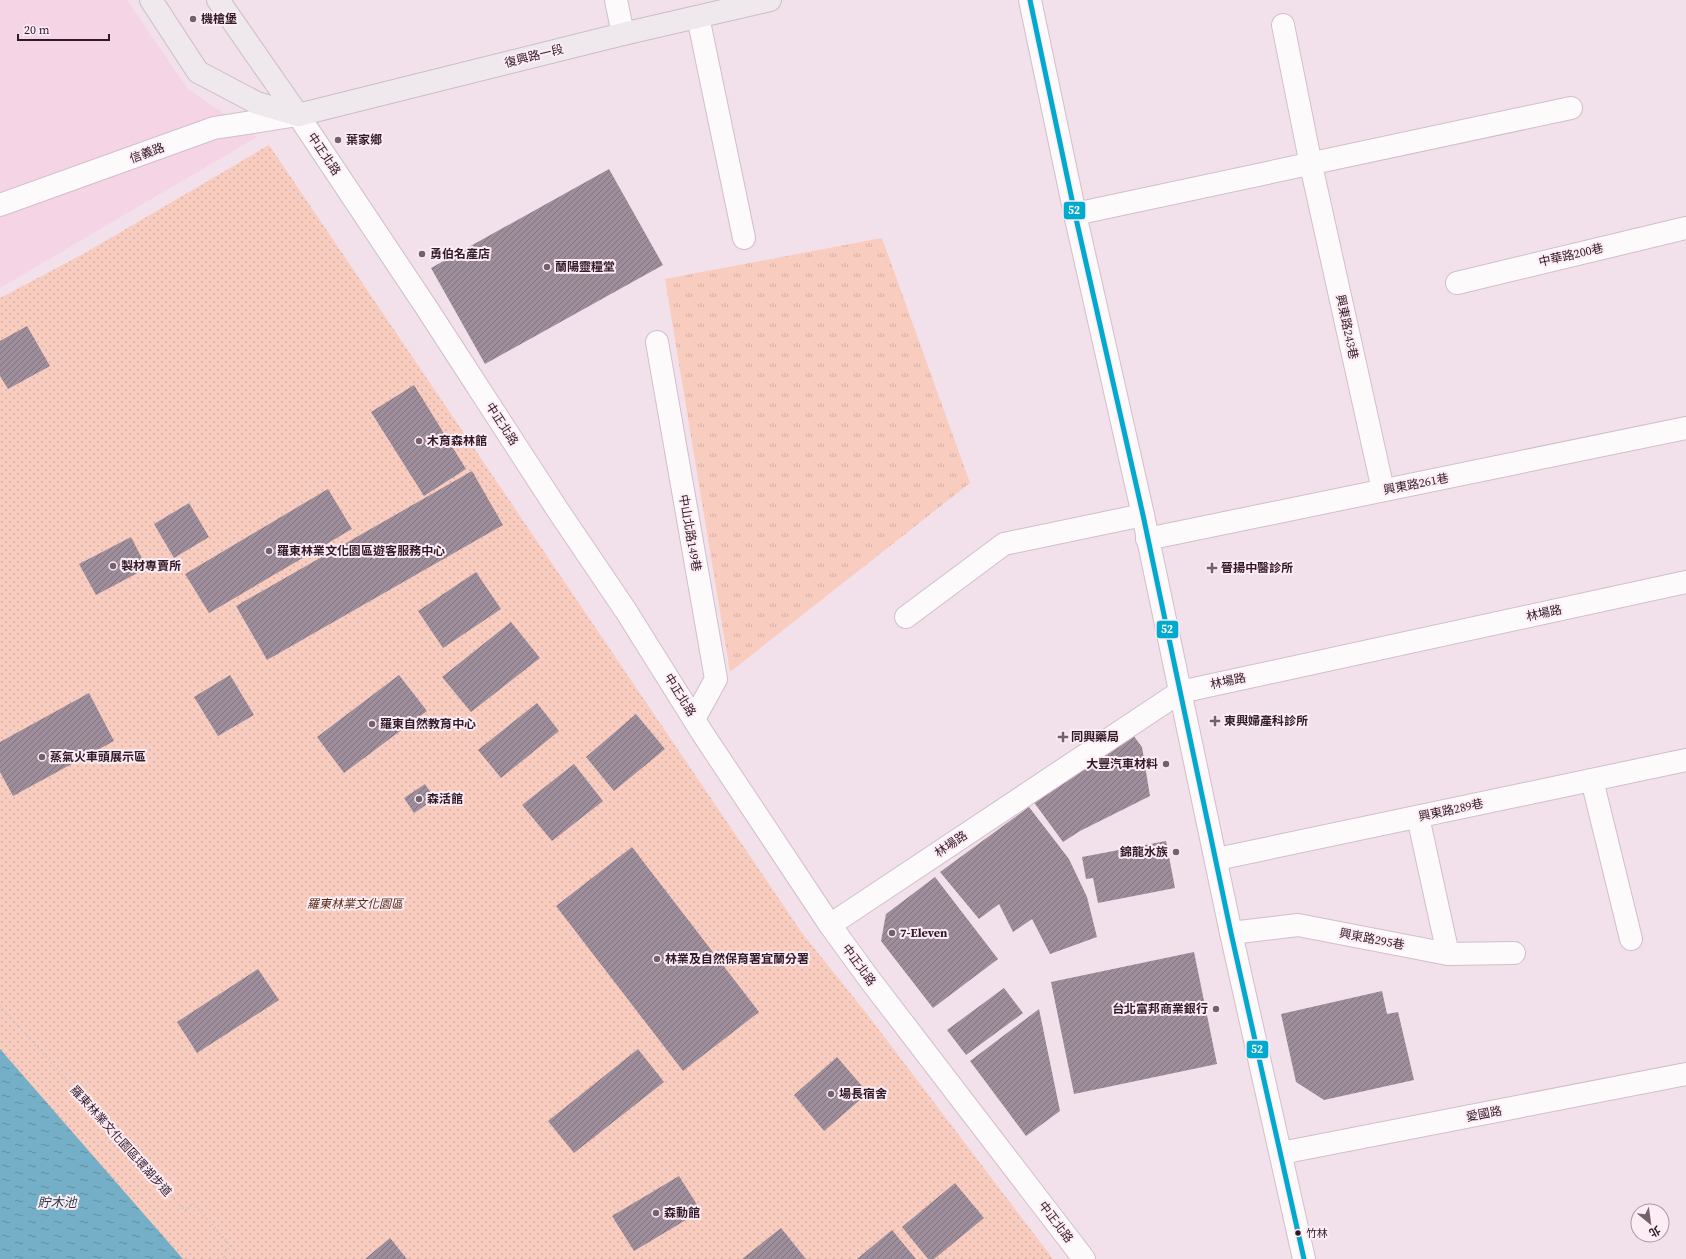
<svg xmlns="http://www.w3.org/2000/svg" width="1686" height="1259" viewBox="0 0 1686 1259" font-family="'Source Serif 4','Noto Sans TC',serif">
  <defs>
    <pattern id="grass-tufts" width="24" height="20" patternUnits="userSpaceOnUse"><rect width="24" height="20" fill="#f9ccc0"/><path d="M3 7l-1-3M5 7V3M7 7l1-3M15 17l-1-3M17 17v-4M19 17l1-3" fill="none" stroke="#d6afa5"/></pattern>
    <pattern id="park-dots" width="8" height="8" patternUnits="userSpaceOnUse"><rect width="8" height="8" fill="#f9ccc0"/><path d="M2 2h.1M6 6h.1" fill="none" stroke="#d6afa5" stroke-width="1.8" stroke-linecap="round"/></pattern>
    <pattern id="water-ripples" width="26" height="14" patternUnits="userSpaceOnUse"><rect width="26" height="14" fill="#75afc7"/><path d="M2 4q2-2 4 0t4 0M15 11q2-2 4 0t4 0" fill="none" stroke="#618ea2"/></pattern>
    <pattern id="building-hatch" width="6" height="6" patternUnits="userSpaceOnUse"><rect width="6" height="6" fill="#9e8e9b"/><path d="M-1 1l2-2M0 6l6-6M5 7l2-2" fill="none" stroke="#81737e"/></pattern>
  </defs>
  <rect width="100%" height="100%" fill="#f2e1ea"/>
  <path fill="#f5d4e6" d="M0,0H127L187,88L257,137L0,288Z"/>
  <path fill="url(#grass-tufts)" d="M882,238L970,483L730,672L665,279Z"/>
  <path fill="url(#park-dots)" d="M269,145L802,933L867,1014L1053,1259H0V298L85,253Z"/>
  <path fill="url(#water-ripples)" d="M0,1049L183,1259H0Z"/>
  <g fill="url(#building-hatch)">
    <path d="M609,169L663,265L485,364L431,268Z"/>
    <path d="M27,326L50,366L8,389L0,376V341Z"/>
    <path d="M414,385L466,469L424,496L371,412Z"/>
    <path d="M472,471L503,525L267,660L236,606Z"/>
    <path d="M328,489L352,529L209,613L185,574Z"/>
    <path d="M189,503L209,537L174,558L154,524Z"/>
    <path d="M131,537L147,568L96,595L79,564Z"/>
    <path d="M476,572L501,609L443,648L418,611Z"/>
    <path d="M511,622L540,658L471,712L442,677Z"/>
    <path d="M230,675L254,715L218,736L194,697Z"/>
    <path d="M399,675L427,711L344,773L317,737Z"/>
    <path d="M89,693L114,741L13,796L0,772V742Z"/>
    <path d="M537,703L559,731L501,778L478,750Z"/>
    <path d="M636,714L665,749L614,791L586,757Z"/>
    <path d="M1133,735L1142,747L1150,796L1080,831L1063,842L1033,801Z"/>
    <path d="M574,764L603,801L552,841L522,805Z"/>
    <path d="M425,784L435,799L414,813L404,798Z"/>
    <path d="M1029,807L1069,859L1087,897L1097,937L1050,954L1032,919L1013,932L999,904L979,919L940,872Z"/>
    <path d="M1166,841L1175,888L1098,903L1093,878L1086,879L1082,857Z"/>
    <path d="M632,847L759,1012L683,1071L556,906Z"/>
    <path d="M935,877L998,959L933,1008L881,941L886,914Z"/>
    <path d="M1194,952L1217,1064L1074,1094L1051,982Z"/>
    <path d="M258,969L279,1000L197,1053L177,1022Z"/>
    <path d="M1004,988L1023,1013L966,1055L947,1030Z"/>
    <path d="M1382,991L1387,1014L1398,1012L1414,1080L1324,1100L1296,1082L1281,1014Z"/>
    <path d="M1039,1009L1060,1111L1026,1136L970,1061Z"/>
    <path d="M638,1049L664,1082L574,1153L548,1121Z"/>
    <path d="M837,1057L868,1093L824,1131L794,1095Z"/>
    <path d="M679,1176L701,1211L634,1251L612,1216Z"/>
    <path d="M955,1183L984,1218L934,1259H928L902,1227Z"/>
    <path d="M781,1228L806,1259H742Z"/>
    <path d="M892,1230L916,1259H857Z"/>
    <path d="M390,1238L407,1259H365Z"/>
  </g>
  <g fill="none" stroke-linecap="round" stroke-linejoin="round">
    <g stroke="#d2bec9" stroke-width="24">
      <g id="minor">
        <path d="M616,0L623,34"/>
        <path d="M1030,0L1075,214L1143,515L1231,933L1304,1259"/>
        <path d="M698,17L744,238"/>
        <path d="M1283,25L1311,165L1383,490"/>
        <path d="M0,205L214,128L298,115L426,307L557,509L626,611L703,734L830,925L870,980L1084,1259"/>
        <path d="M1075,214L1571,108"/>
        <path d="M1457,283L1686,228"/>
        <path d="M657,342L716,679L694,719"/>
        <path d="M1147,539C1327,502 1507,466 1686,428"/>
        <path d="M906,617L1004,544L1143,515"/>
        <path d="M1592,780L1631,939"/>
        <path d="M1418,817L1448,954"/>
        <path d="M1217,859L1686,760"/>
        <path d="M830,925L1180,692L1686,582"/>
        <path d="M1231,933L1298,925L1448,954L1514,953"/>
        <path d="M1281,1153L1686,1074"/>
      </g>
    </g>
    <g stroke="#c9bec5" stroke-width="24">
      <g id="major">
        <path d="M151,0L198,72L257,103L298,115"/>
        <path d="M218,0L298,115"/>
        <path d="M298,115L623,34L770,0"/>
      </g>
    </g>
    <path stroke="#cdc5ca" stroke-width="2.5" stroke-dasharray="1 3" stroke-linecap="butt" d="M0,1006L185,1211L193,1203L231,1246L222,1254L226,1259"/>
    <use href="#minor" stroke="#fdfafc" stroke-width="22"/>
    <use href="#major" stroke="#efe8ec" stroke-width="22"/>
    <g stroke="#fcedf5" stroke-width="8">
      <path id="bus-1" d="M1030,0L1075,214L1143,515L1231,933L1304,1259"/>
    </g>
    <use href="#bus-1" stroke="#00a9ce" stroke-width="5"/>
  </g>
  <g fill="#755f6c" stroke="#fcedf5" stroke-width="1.5">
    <circle cx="193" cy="19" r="4"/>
    <circle cx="338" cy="140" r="4"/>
    <circle cx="422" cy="254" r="4"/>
    <circle cx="547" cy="267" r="4"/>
    <circle cx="419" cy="441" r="4"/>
    <circle cx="269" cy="551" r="4"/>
    <circle cx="113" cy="566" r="4"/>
    <path d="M1210 562h4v4h4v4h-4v4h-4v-4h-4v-4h4z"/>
    <path d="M1213 715h4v4h4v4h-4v4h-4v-4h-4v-4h4z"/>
    <circle cx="372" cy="724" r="4"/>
    <path d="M1061 731h4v4h4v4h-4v4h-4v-4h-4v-4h4z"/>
    <circle cx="42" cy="757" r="4"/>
    <circle cx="1166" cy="764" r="4"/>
    <circle cx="419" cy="799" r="4"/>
    <circle cx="1176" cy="852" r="4"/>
    <circle cx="892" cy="933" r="4"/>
    <circle cx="657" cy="959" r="4"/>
    <circle cx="1216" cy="1009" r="4"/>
    <circle cx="831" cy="1094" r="4"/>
    <circle cx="656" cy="1213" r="4"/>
  </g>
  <circle fill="#321928" stroke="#fcedf5" stroke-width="1.5" cx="1298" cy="1233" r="3.5"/>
  <g text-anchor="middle" stroke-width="4" stroke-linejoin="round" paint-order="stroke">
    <g font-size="11" fill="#321928" stroke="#fcedf5" text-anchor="start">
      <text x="1306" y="1237">竹林</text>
    </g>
    <g font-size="12" font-weight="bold" fill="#321928" stroke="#fcedf5" text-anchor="start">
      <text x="201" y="23">機槍堡</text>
      <text x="346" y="144">葉家鄉</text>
      <text x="430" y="258">勇伯名產店</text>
      <text x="555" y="271">蘭陽靈糧堂</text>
      <text x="427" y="445">木育森林館</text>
      <text x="277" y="555">羅東林業文化園區遊客服務中心</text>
      <text x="121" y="570">製材專賣所</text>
      <text x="1221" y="572">晉揚中醫診所</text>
      <text x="1224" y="725">東興婦產科診所</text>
      <text x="380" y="728">羅東自然教育中心</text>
      <text x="1071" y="741">同興藥局</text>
      <text x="50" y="761">蒸氣火車頭展示區</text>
      <text x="1158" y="768" text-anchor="end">大豐汽車材料</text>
      <text x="427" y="803">森活館</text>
      <text x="1168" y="856" text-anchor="end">錦龍水族</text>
      <text x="900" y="937">7-Eleven</text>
      <text x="665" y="963">林業及自然保育署宜蘭分署</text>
      <text x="1208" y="1013" text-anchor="end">台北富邦商業銀行</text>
      <text x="839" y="1098">場長宿舍</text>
      <text x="664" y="1217">森動館</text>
    </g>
    <g font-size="12" fill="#321928" stroke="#fcedf5">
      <text transform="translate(534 56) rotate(-14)" y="4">復興路一段</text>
      <text transform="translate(147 153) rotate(-20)" y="4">信義路</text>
      <text transform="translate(324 154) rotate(56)" y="4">中正北路</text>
      <text transform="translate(1571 255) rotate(-13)" y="4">中華路200巷</text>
      <text transform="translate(1347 327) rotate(78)" y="4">興東路243巷</text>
      <text transform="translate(502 424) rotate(57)" y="4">中正北路</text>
      <text transform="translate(1416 484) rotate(-11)" y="4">興東路261巷</text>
      <text transform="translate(690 533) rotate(80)" y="4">中山北路149巷</text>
      <text transform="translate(1544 613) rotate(-12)" y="4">林場路</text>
      <text transform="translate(1228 681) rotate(-12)" y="4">林場路</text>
      <text transform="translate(680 695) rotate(58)" y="4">中正北路</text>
      <text transform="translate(1451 810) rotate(-12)" y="4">興東路289巷</text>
      <text transform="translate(951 844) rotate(-34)" y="4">林場路</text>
      <text transform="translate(1372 939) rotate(11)" y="4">興東路295巷</text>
      <text transform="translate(859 965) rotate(54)" y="4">中正北路</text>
      <text transform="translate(1484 1114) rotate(-11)" y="4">愛國路</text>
      <text transform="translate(121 1141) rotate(48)" y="4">羅東林業文化園區環湖步道</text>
      <text transform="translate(1056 1222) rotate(53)" y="4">中正北路</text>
    </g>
    <g font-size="12" font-style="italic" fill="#5a2c16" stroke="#fcedf5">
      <text x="355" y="908">羅東林業文化園區</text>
    </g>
    <g font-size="13" font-style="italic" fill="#1e3943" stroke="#fcedf5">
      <text x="57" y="1207">貯木池</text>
    </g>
  </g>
  <g stroke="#fcedf5" stroke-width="1.5">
    <rect x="1063" y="201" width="23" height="19" rx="4" fill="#00a9ce"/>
    <rect x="1156" y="620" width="23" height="19" rx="4" fill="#00a9ce"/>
    <rect x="1246" y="1040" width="23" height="19" rx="4" fill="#00a9ce"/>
  </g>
  <g font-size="11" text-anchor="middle" font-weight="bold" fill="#fff">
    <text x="1074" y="214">52</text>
    <text x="1167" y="633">52</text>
    <text x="1257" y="1053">52</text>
  </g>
  <g transform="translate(1650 1223) rotate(151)"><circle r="19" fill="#fcedf5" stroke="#ab98a3"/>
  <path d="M0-3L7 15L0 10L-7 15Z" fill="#755f6c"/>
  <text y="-6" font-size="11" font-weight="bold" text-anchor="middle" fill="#321928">北</text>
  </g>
  <path d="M18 34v6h91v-6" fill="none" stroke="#321928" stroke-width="2"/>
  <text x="24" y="34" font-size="12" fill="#321928" stroke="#fcedf5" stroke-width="3" paint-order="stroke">20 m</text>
</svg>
